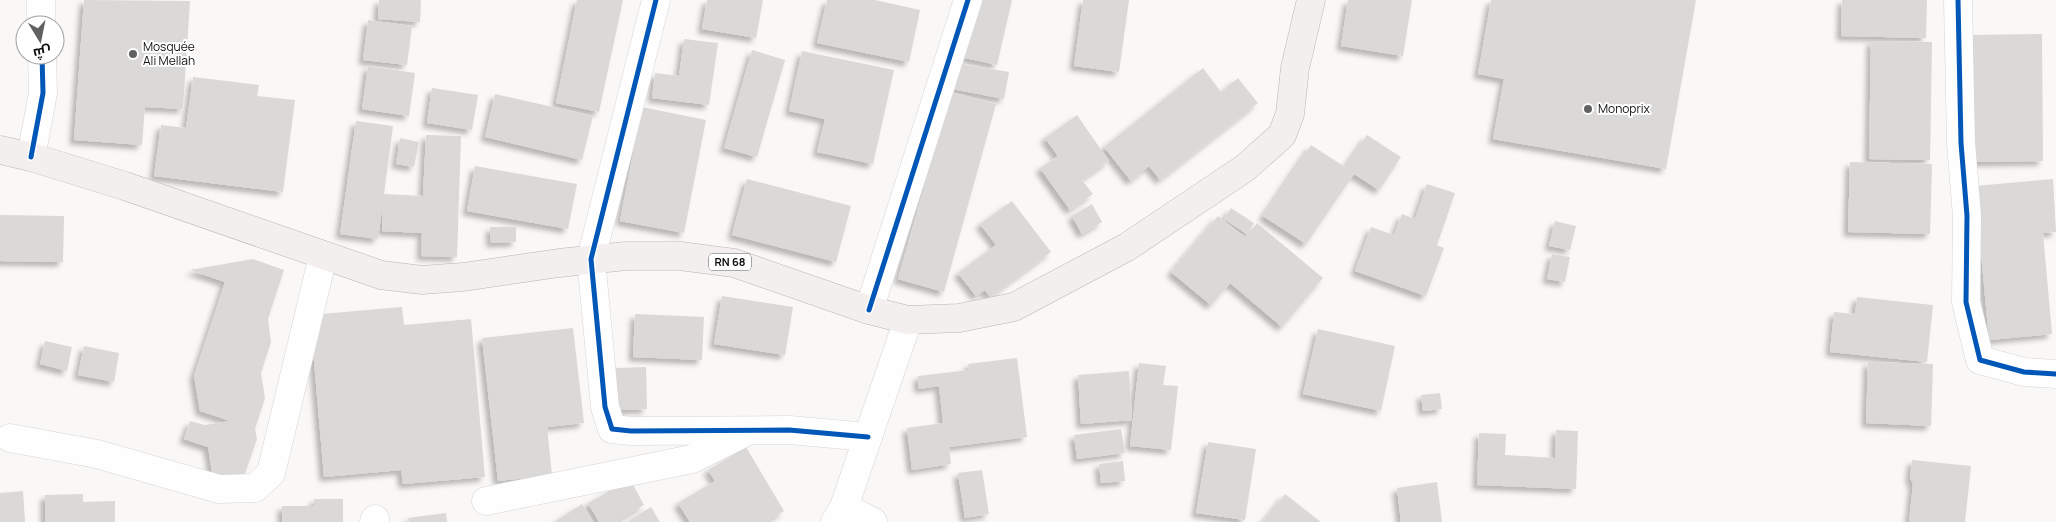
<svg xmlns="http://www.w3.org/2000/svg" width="2056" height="522" viewBox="0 0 2056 522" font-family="Manrope,Cairo,sans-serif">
  <defs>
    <filter id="shadow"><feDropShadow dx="-4.5" dy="4.5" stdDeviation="2.5" flood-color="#0004"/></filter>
  </defs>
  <rect width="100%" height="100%" fill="#faf8f6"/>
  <g fill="#dbd9d8" filter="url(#shadow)">
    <path d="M84,0L190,1L183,109L145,107L142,145L74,140Z"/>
    <path d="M379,0H421L420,22L378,19Z"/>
    <path d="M577,0H623L599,112L556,103Z"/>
    <path d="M707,0H763L756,38L702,29Z"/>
    <path d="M827,0H875L920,10L909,62L817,43Z"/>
    <path d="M978,0H1012L997,65L965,58Z"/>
    <path d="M1083,0H1129L1119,72L1074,66Z"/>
    <path d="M1348,0H1412L1403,56L1341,46Z"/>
    <path d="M1491,0H1696L1666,169L1493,139L1504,79L1478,74Z"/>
    <path d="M1842,0H1927L1926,38L1841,36Z"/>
    <path d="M368,20L412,26L407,65L363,60Z"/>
    <path d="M2042,34L2043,161L1972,162L1971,35Z"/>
    <path d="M684,39L718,43L709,105L652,98L655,73L679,76Z"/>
    <path d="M1871,41L1932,42L1930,160L1869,159Z"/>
    <path d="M752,50L785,60L757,157L724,148Z"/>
    <path d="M802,51L894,70L873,164L817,152L825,119L789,111Z"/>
    <path d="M957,63L1009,72L1004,99L952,89Z"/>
    <path d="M368,66L415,73L409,116L362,109Z"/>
    <path d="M1203,68L1221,92L1238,78L1258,103L1160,180L1149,166L1131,181L1104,147Z"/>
    <path d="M193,77L259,85L257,96L295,100L283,192L154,176L161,125L186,128Z"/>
    <path d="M432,88L478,95L472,130L427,123Z"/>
    <path d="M951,92L996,104L944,292L898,279Z"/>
    <path d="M495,94L593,116L582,160L485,137Z"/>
    <path d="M642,107L706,120L684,233L620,221Z"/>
    <path d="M1077,115L1109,161L1082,180L1093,194L1070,210L1040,168L1058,156L1045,138Z"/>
    <path d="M356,121L393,126L384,194L423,196L426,135L461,136L457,257L421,256L422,233L382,231V208L378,239L340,234Z"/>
    <path d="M1367,135L1401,157L1379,190L1354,174L1306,244L1263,216L1311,145L1345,167Z"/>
    <path d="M400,138L419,142L414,167L396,164Z"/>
    <path d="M1850,162L1932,164L1930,234L1848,232Z"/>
    <path d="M475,166L577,184L568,229L467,211Z"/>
    <path d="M747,179L851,206L836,262L732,235Z"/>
    <path d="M2053,179L2056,232L2043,233L2052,334L1989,340L1975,186Z"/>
    <path d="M1427,184L1455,193L1437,245L1444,248L1426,296L1355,271L1371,227L1394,235L1402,214L1415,219Z"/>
    <path d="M1012,201L1051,252L990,297L985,290L976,296L958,273L996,245L980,224Z"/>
    <path d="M1092,204L1102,222L1082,234L1072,216Z"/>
    <path d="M1231,208L1254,223L1247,234L1224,219Z"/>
    <path d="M0,215L64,216L63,262L0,261Z"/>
    <path d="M1218,216L1245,237L1257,223L1323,278L1282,327L1230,283L1211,305L1171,272Z"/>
    <path d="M1555,221L1576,226L1570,250L1549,246Z"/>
    <path d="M490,227H516V242L491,243Z"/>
    <path d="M1552,254L1570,257L1565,282L1547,279Z"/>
    <path d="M253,259L284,270L268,319L271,342L261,373L265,398L255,429L257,439L242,482L212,472L208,447L184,439L190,421L205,425L230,421L200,411L194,376L225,282L190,270Z"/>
    <path d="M722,296L793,307L785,355L714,344Z"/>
    <path d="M1857,297L1933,305L1927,362L1830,352L1834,312L1855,314Z"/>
    <path d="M402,307L404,325L471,319L485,477L403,484L401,470L324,477L310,315Z"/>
    <path d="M635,314L704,317L702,360L633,357Z"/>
    <path d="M573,328L584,423L547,427L552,475L498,481L482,338Z"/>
    <path d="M1318,329L1395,346L1381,411L1303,394Z"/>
    <path d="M45,341L72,347L67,371L40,364Z"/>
    <path d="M84,346L119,353L114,382L78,375Z"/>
    <path d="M1017,358L1027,437L949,447L951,464L912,470L907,428L943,423L939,386L919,389L918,376L969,370L968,364Z"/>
    <path d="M1868,362L1933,364L1931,426L1866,423Z"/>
    <path d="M1139,363L1166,366L1163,385L1178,386L1171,450L1130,446Z"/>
    <path d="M646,367L647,409L617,410L616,368Z"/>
    <path d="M1129,371L1132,420L1081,424L1078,375Z"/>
    <path d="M1440,393L1442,409L1423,411L1421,395Z"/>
    <path d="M1121,429L1125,453L1077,459L1074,435Z"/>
    <path d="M1556,430L1578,431L1576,489L1477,485L1479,433L1506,434L1505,455L1555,458Z"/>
    <path d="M1208,442L1256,449L1245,520L1196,513Z"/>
    <path d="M746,447L784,511L766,522H690L678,503L715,481L708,470Z"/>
    <path d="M1912,460L1971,466L1965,522H1909L1913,484L1910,478Z"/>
    <path d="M1123,461L1125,481L1101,483L1099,464Z"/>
    <path d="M982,470L989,514L965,518L958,473Z"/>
    <path d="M630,479L644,505L615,522H599L588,503Z"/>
    <path d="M1437,482L1442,522H1401L1397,488Z"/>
    <path d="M23,491L25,522H0V493Z"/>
    <path d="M83,494V502L115,501V522H45V495Z"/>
    <path d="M1285,494L1321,522H1263Z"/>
    <path d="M314,499H343V522H282V506H314Z"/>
    <path d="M582,504L593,522H554Z"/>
    <path d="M651,507L660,522H627Z"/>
    <path d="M446,513L447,522H409L408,518Z"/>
  </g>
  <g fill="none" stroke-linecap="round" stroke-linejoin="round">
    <g stroke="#d6d5d3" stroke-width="29">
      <g id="minor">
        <path d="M41,0V25"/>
        <path d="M656,0L591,259L605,407L612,429L631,431L789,430L868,437"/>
        <path d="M1958,0L1961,143L1967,216L1966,302L1980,360L2024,372L2056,374"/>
        <path d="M31,157L43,93L42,55"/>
        <path d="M869,310L968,0"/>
        <path d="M10,438L97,454L219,489L255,488L271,473L323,256"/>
        <path d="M486,501L692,459L744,433"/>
        <path d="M844,507L873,522"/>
        <path d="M374,522L375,519"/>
        <path d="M835,522L844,507L908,320"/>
      </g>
    </g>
    <g stroke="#bcb2b3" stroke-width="29">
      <path id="major" d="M0,150L31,157L125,186L381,275L422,280L463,277L559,263L626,256H680L734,263L869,310L908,320L959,318L1014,307L1127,247L1245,168L1282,135L1290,114L1295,68L1311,0"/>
    </g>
    <use href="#minor" stroke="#fefefe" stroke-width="28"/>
    <use href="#major" stroke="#f4efef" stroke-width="28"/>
    <g stroke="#fff" stroke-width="8">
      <g id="cycleway">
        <path d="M656,0L591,259L605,407L612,429L631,431L789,430L868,437"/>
        <path d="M1958,0L1961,143L1967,216L1966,302L1980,360L2024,372L2056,374"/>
        <path d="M31,157L43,93L42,55"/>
        <path d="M869,310L968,0"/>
      </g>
    </g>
    <use href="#cycleway" stroke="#0057b8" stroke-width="5"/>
  </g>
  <g fill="#626160" stroke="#fff" stroke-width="2">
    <circle cx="133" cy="54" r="5"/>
    <circle cx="1588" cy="109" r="5"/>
  </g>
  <g text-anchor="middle" stroke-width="4" stroke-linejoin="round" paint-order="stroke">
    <rect fill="#fff" stroke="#585757" stroke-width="1" x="709" y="253.5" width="42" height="17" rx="4"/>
    <g font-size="11" font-weight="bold" fill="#100f0f">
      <text x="730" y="266">RN 68</text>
    </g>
    <g font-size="12" fill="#100f0f" stroke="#fff" text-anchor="start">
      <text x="143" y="51">Mosquée<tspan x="143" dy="14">Ali Mellah</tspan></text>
      <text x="1598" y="113">Monoprix</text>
    </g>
  </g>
  <g transform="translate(40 40) rotate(170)"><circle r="24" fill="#ffffff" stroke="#9f9f9f"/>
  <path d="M0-4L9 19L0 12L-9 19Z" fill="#626160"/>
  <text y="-8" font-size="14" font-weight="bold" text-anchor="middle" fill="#100f0f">ش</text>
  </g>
</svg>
